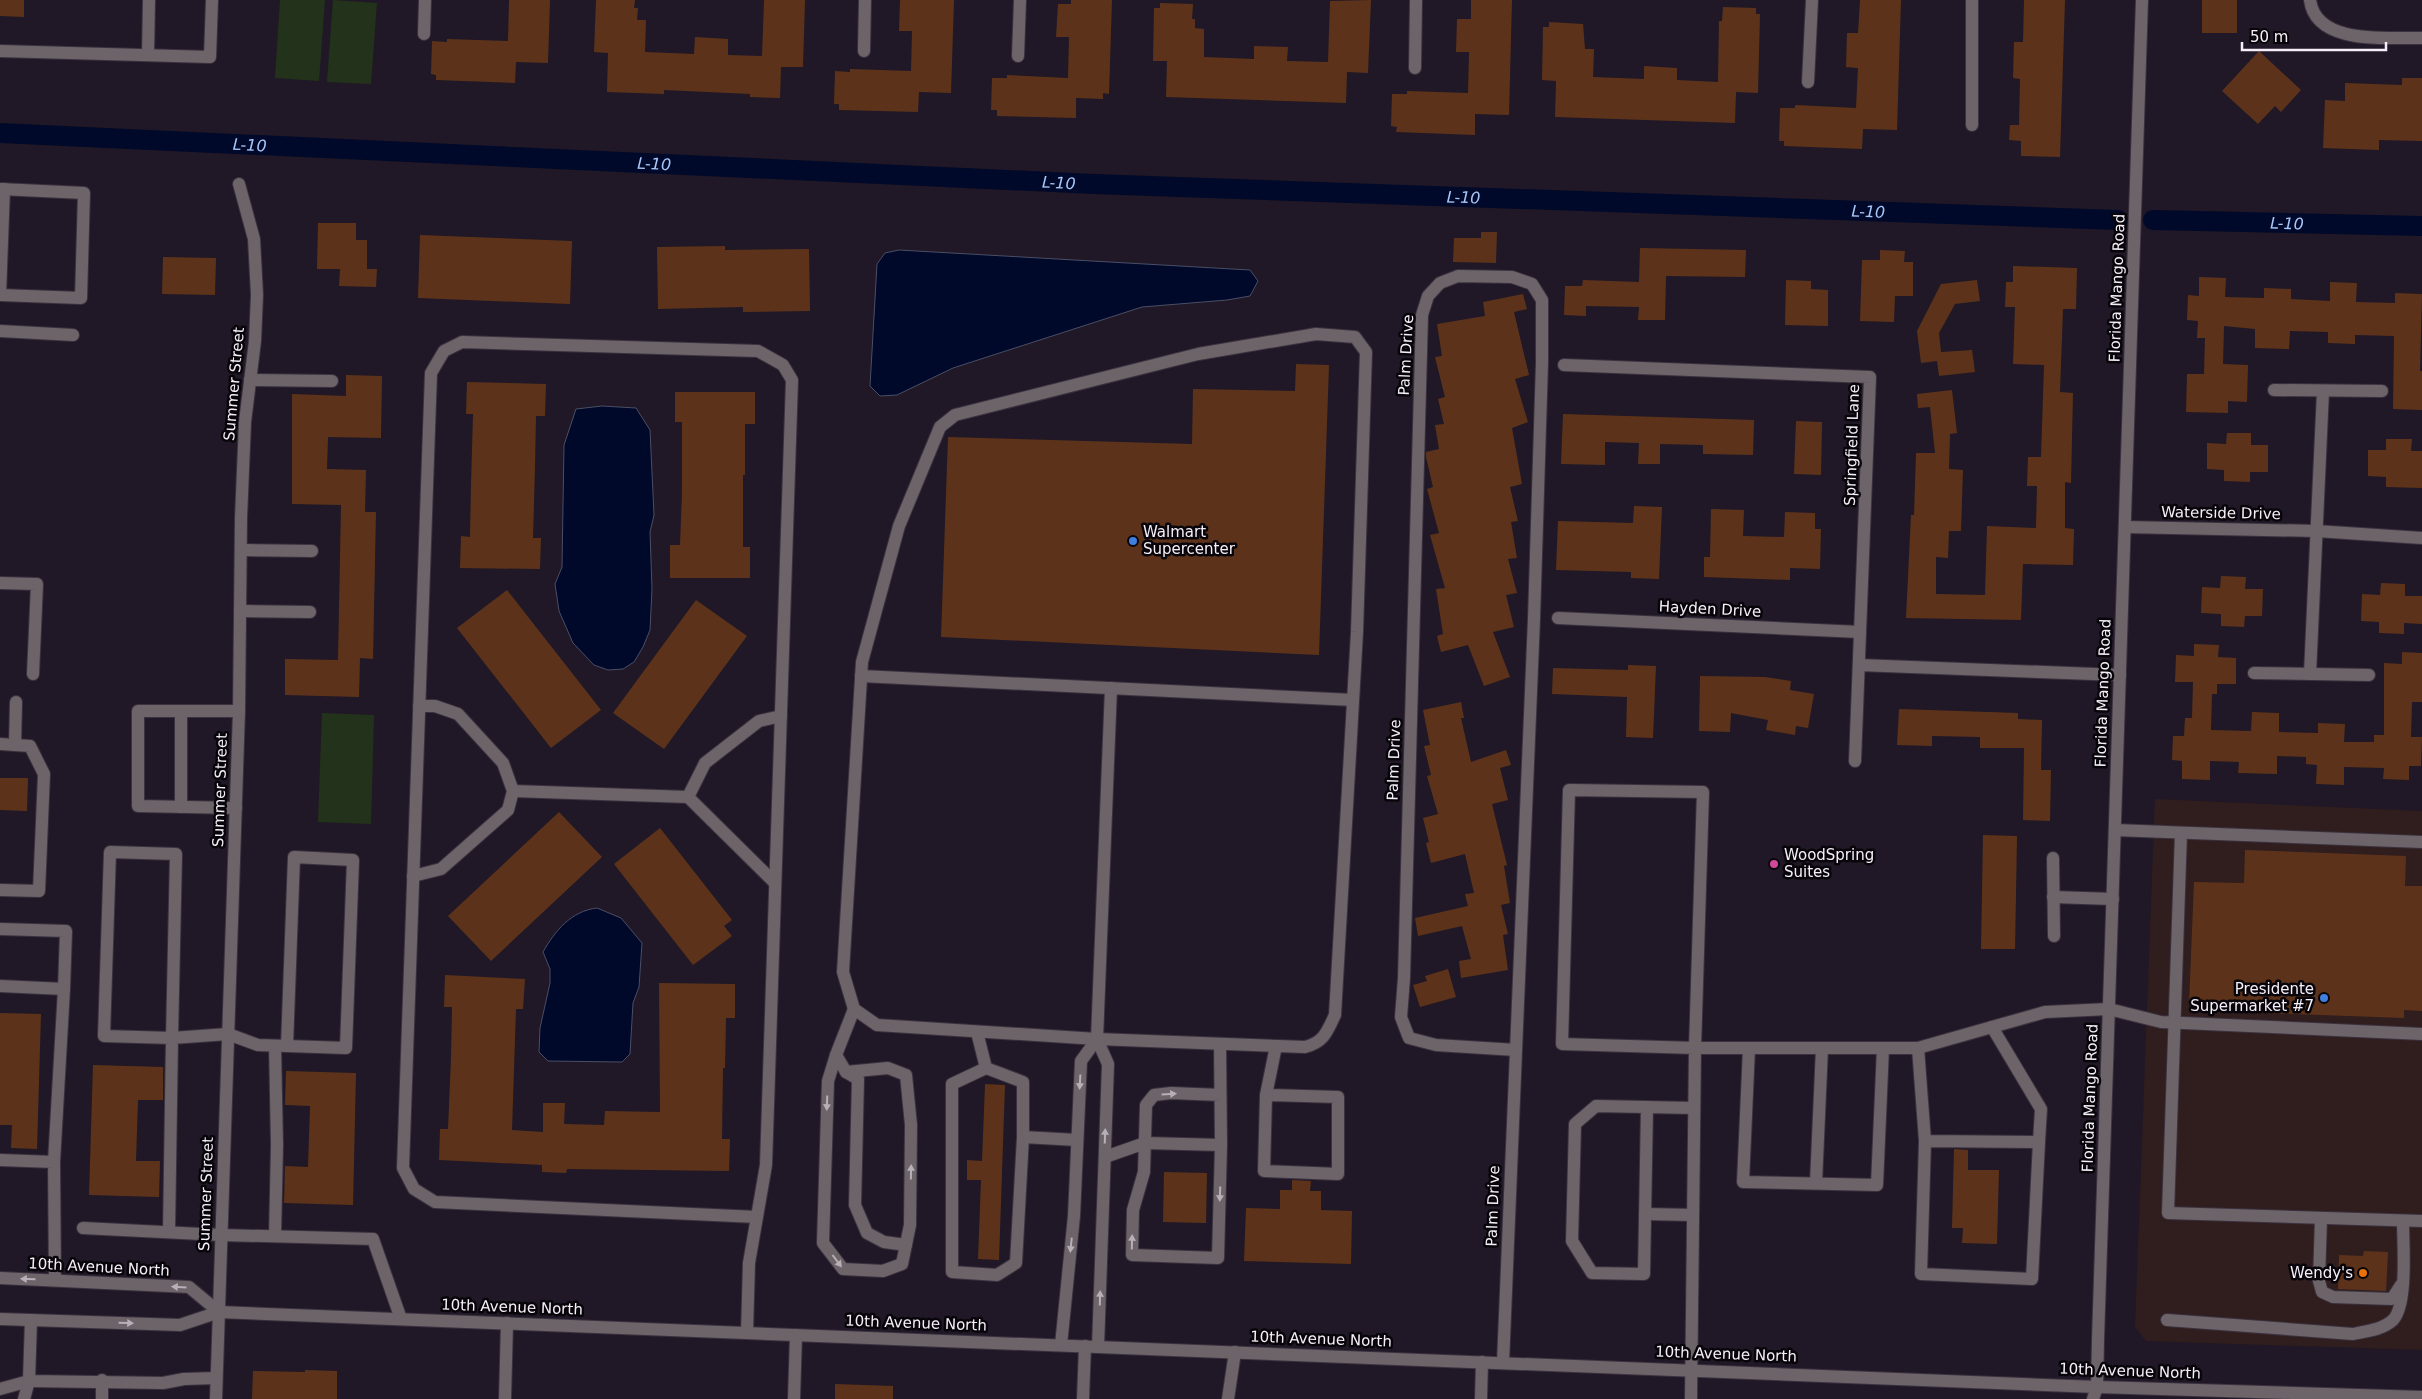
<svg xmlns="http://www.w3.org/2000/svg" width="2422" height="1399" viewBox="0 0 2422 1399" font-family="'DejaVu Sans',sans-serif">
  <rect width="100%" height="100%" fill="#201826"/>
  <path fill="#301d1e" d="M2155,799L2422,811V1350L2146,1341L2135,1327Z"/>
  <g fill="#23321a">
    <path d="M280,0H325L319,81L275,78Z"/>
    <path d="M333,0L377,3L371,84L327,82Z"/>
    <path d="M322,713L374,715L371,824L318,822Z"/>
  </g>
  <g fill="#000929" stroke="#4a4e67">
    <path d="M899,250L1250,270L1258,281L1250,296L1227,300L1142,307L953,368L897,395L880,396L870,386L877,264L885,253Z"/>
    <path d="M602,406L636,408L650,430L654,515L650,532L652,589L650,630L643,647L634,662L623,669L608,670L594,665L573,643L559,611L555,584L562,567L564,445L576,409Z"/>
    <path d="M597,908L621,918L642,943L639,987L633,1003L630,1054L622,1062L548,1061L539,1052L540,1028L550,983V969L543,952C555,931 571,911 597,908Z"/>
  </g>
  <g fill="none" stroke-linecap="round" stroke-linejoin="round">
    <g stroke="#000929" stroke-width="20">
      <path id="s1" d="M0,133L1094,184L2118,220"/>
      <path id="s2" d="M2153,220L2422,226"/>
    </g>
  </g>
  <g fill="#5c331a">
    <path d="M0,0H24V17L0,16Z"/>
    <path d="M509,0H550L548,63L516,62L515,83L436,80V75L431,74L432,41L447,42V39L508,41Z"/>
    <path d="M596,0H635L634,8H638L637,20H646L645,52L694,54L695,37L728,39V55L762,56L764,0H805L803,67H781L780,98L750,97V94L664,90V94L607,92L608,53L594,52Z"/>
    <path d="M900,0H954L951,93L919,92L918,112L839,110V104H834L835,71L850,72V69L911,71L912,31H899Z"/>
    <path d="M1071,0H1112L1109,94L1103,93V99L1076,98V118L997,116V110H991L992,78H1007V75L1068,78L1069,37H1056L1058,4H1071Z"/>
    <path d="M1371,0L1368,73L1347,72L1346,103L1166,97L1167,61H1153L1154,8H1160V3L1193,4L1192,19H1195V28L1204,29V57L1254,59V46L1288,47L1287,61L1328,62L1330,1Z"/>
    <path d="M1471,0H1512L1509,115L1475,114V135L1396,132L1397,127L1391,126L1392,94H1407V91L1468,93L1469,52H1456L1457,19H1471Z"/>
    <path d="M1860,0H1901L1897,130L1863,129L1862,149L1784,146V141H1779L1780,108H1795V105L1856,108L1858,68L1846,67L1847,33H1858Z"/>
    <path d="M2024,0H2065L2060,157L2021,156V141L2009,140L2010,125H2019L2020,79L2013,78L2014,42H2023Z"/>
    <rect x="2202" y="0" width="35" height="33"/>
    <path d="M1723,7L1756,8V14H1760L1758,93L1736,92L1735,123L1555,117L1556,81L1542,80L1543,27H1549V22L1583,24L1585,49H1594L1593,77L1644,79V66L1677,68V80L1718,82L1719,21H1722Z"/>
    <path d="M2259,51L2301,90L2281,112L2275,106L2258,124L2222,91Z"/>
    <path d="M2402,78H2422V141L2379,140V150L2323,148L2325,100L2345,101V83L2402,85Z"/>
    <path d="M318,223H356V240H367V269H377L376,287L339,286L340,269H317Z"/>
    <path d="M1481,232H1497L1496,263L1453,262L1454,238H1481Z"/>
    <path d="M420,235L572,241L570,304L418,298Z"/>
    <path d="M725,246V250L809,249L810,311L743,312V307L658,309L657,247Z"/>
    <path d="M1640,248L1746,250L1745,277L1666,276L1665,320H1638L1639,307L1586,306V316L1564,315L1565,286H1582L1583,280L1639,282Z"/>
    <path d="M1880,250L1905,251L1904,262H1913V296H1895L1894,322L1860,321L1862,260H1880Z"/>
    <path d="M163,257L216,258L215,295L162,294Z"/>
    <path d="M2013,266L2077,268L2076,309H2063L2060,392L2073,393L2071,483L2065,482V528L2074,529L2073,565L2023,564L2021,620L1906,618L1911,515H1914L1916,453H1935L1930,407L1918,408L1917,394L1952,390L1957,433L1950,434L1949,469L1963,470L1961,531H1949L1948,558L1936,557V594L1985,595L1987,526L2036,528L2037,486H2027L2028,457H2041L2044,365L2013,364L2015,307H2005L2006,282H2013Z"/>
    <path d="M2199,277L2226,278L2225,297L2264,298V288L2291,289V299L2330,301V282L2357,283L2356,302L2395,303V293L2422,294L2420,371H2422V410L2393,409L2394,336L2355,335V344L2328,343V332L2290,331L2289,349L2255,348V329L2224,326L2223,364L2248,365L2247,402L2228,401V413L2186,412L2187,374H2204L2205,338H2197L2198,321L2187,320L2188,295L2199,296Z"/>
    <path d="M1786,280L1811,281V289L1828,290V326L1785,325Z"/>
    <path d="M1977,280L1980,301L1955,304L1939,333L1941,352L1972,350L1975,372L1939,376L1937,361L1921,363L1917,331L1941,284Z"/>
    <path d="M1523,294L1527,309L1514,312L1529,375L1515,379L1528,422L1512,428L1522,484L1510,487L1518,521L1511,522L1517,558L1508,559L1517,593L1506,595L1514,627L1493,632L1510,677L1484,686L1468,645L1441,652L1437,636L1443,634L1436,589L1445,588L1430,535L1439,533L1427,489L1433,487L1426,457V452L1439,449L1435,425L1444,424L1438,399L1445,397L1435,357L1442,356L1437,324L1485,316L1483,302Z"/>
    <path d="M1296,364L1329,365L1319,655L941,637L948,437L1192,444L1193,389L1295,391Z"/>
    <path d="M346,375L382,376L381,438L328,437L327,469L366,470L365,512H376L373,659L360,658L359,697L285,695V659L338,660L341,505L292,504V394L346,396Z"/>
    <path d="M467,382L546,384L545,416H536L535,467L533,538H541L540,569L460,568L461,536L470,537L471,485L473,414H466Z"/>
    <path d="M675,392H755V424H745V475H743V547H750V578H670V545H680L682,494V422H675Z"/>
    <path d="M1563,414L1754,420L1753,455L1703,454V445L1660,444V464H1638L1639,443L1605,442V465L1561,464Z"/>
    <path d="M1796,421L1822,422L1821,475L1794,474Z"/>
    <path d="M2227,433H2251V445H2268V472H2250V482L2224,481V470L2207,469V443L2226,444Z"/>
    <path d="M2386,439H2412L2411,451H2422V488L2386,487V477L2368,476V450H2386Z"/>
    <path d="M1634,506L1662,507L1659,579L1631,578V572L1556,570L1558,521L1633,523Z"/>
    <path d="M1711,509L1744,510L1743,536L1784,537L1785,512L1815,513V529H1821L1820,569L1790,568V580L1704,577V557H1710Z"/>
    <path d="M2221,576L2246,577L2245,589H2263L2262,616H2245L2244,627L2221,626V614L2201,613L2202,587L2220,588Z"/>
    <path d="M2381,583L2405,584V596H2422V624L2404,623V634L2379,633V622L2361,621L2362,594L2380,595Z"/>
    <path d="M507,590L601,710L551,748L457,628Z"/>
    <path d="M696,600L747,636L664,749L613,713Z"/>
    <path d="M2194,644L2219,645L2218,657L2236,658V684H2217V694H2212L2211,730L2251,731L2252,712L2279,713V732L2318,733V723L2345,724L2344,742H2374V735H2384V663L2402,664V652L2422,653V702H2412L2411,737H2422L2421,766H2409V780L2383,779L2384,768L2344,767V785L2316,784L2317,765L2306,764V757L2277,756V774L2238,773L2239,762L2210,761V780L2182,779V761L2172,760L2173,736H2184L2185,718H2192L2193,682H2175L2176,655L2194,656Z"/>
    <path d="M1628,665L1656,666L1653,738L1626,737L1627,697L1552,694L1553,668L1628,670Z"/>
    <path d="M1700,676L1765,677L1791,681L1790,690L1814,694L1808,728L1796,726L1795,735L1766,730L1768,720L1731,713L1730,732L1699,731Z"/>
    <path d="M1461,702L1464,718H1461L1471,762L1506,750L1511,765L1500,768L1508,800L1492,804L1507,865L1504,866L1510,903L1501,905L1508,934L1503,935L1508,970L1461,978L1459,961L1471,959L1462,926L1418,936L1415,918L1468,906L1465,894L1474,893L1465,854L1431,863L1426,843L1429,842L1423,818L1438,814L1427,776L1431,775L1424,746L1430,745L1423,710Z"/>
    <path d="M1899,709L2018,713V719L2042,720L2041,770H2051L2050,821L2023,820L2024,748H1980V737L1932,736V746L1897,745Z"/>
    <path d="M0,778H28L27,811L0,810Z"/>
    <path d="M559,812L602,857L491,961L448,916Z"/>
    <path d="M660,828L732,920L724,926L732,936L693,965L614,864Z"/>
    <path d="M1983,835L2017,836L2015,949H1981Z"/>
    <path d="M2245,850L2406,856L2405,886H2422V1011L2404,1010V1018L2235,1012L2236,1005L2189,1004L2194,882L2244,883Z"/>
    <path d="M1448,969L1456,997L1420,1007L1413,985L1427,981L1425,976Z"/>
    <path d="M445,975L525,979L523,1009H516L512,1130L543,1132V1103H565L564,1124L604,1125L605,1111L660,1112L659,983L735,984V1018H726L725,1068H723L722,1139H730L729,1171L567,1169L566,1173L542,1172V1165L439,1160L440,1129H448L451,1058L452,1007H444Z"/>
    <path d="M0,1013L41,1014L37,1149L11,1148L12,1125H0Z"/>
    <path d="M93,1065L163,1067V1100H138L136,1161H160L159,1197L89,1195Z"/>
    <path d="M286,1071L356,1073L353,1205L284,1203L285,1166L308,1167L310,1106L285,1105Z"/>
    <path d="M985,1084L1005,1085L999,1260L978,1259L981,1180H967V1160L982,1161Z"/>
    <path d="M1954,1149L1968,1150V1170H1999L1997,1244L1962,1243L1963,1228H1952Z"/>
    <path d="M1164,1172L1207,1173L1206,1223L1163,1222Z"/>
    <path d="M1292,1180L1311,1181L1310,1191H1321V1210L1352,1211L1351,1264L1244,1261L1246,1208L1280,1209V1190H1292Z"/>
    <path d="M2364,1251L2388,1252L2386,1291L2338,1289L2339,1255L2363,1256Z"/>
    <path d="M305,1370L337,1371V1399H252L253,1371L305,1372Z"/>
    <path d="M835,1384L893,1386V1399H835Z"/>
  </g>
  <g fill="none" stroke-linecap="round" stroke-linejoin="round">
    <g stroke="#3a323f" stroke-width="14">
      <g id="minor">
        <path d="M1972,0V125"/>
        <path d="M2310,0C2316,46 2389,37 2422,38"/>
        <path d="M424,34L425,0"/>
        <path d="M0,51L210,57L212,0"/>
        <path d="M864,51L865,0"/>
        <path d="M148,55L149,0"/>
        <path d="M1018,56L1020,0"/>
        <path d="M1415,68L1416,0"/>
        <path d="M1808,82L1812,0"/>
        <path d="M0,189L84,193L81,298L0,295"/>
        <path d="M0,295L4,189"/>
        <path d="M0,331L73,335"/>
        <path d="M1316,334L1355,337L1366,352L1357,632L1335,1015C1327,1032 1324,1042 1305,1047L1097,1039L877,1025L854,1009L843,972L862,662L899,526L940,427L955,415L1198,354Z"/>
        <path d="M1564,365L1870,377L1855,761"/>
        <path d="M250,380L332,381"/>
        <path d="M2274,390L2382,391"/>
        <path d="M2125,527L2316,531L2422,538"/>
        <path d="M241,550L312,551"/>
        <path d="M0,583L37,584L33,674"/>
        <path d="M240,611L310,612"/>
        <path d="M1558,618L1860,632"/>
        <path d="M1859,665L2120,675"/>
        <path d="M2254,673L2369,675"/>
        <path d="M2310,674L2323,391"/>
        <path d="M861,676L1353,700"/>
        <path d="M181,711V807"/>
        <path d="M0,744L30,746L44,774L39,891L0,890"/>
        <path d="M15,745L16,702"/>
        <path d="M513,791L688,797"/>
        <path d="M236,808L138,806V711H239"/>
        <path d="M2115,830L2422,842"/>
        <path d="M2181,833L2168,1213L2422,1221"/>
        <path d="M2053,858L2054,936"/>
        <path d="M413,876L441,869L508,810L513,791L503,763L458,714L435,706H419"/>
        <path d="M775,883L688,797L705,763L759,721L781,716"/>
        <path d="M2053,897L2113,899"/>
        <path d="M0,929L66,931L64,989L0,986"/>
        <path d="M854,1009L836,1055L846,1072L858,1079L855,1205L867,1233L884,1242L906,1245"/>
        <path d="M1992,1027L2041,1109L2039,1142"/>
        <path d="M977,1032L986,1068L1023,1082V1137L1016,1263L997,1275L952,1272V1084L986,1068"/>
        <path d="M1220,1044L1221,1145L1218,1258L1132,1255L1133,1210L1144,1172L1146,1105L1154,1095L1171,1093L1220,1095"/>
        <path d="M275,1046L277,1145L275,1236"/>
        <path d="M1749,1048L1743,1182L1877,1185L1883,1048"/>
        <path d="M1918,1048L1925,1141L1921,1274L2032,1279L2039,1142L1925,1141"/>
        <path d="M836,1055L828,1081L823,1243L843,1269L883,1271L902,1264L910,1225L911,1125L906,1075L888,1068L846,1072"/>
        <path d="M1266,1095L1338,1097V1174L1264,1171L1266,1095L1276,1046"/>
        <path d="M1647,1107L1644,1274L1592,1273L1572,1241L1575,1124L1596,1106L1694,1108"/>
        <path d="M1023,1137L1077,1140"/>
        <path d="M1105,1157L1145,1143L1221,1145"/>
        <path d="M0,1160L54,1162L55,1280"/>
        <path d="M54,1162L64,989"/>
        <path d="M1816,1183L1822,1048"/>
        <path d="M1645,1214L1693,1215"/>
        <path d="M2321,1218L2319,1281L2322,1292L2333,1297L2392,1299L2401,1285"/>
        <path d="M83,1228L221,1235L373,1239L401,1319"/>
        <path d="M169,1232L172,1038L104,1036L110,852L176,854L172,1038L228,1034L258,1045L346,1048L353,860L294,857L287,1046"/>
        <path d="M0,1278L189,1287L219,1312"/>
        <path d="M0,1319L180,1325L219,1312L2097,1387L2422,1397"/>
        <path d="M31,1320L29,1381L163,1383L184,1379L216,1378"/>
        <path d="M2167,1320L2353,1334C2367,1331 2382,1330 2393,1320C2408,1304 2403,1244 2403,1221"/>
        <path d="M747,1333L749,1263L766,1165L792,380L783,365L758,351L462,342L444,351L431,373L403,1168L414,1189L435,1202L757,1217"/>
        <path d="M1061,1345L1074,1216L1081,1061L1097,1039"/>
        <path d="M1098,1347L1108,1064L1097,1039L1111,688"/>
        <path d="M1503,1363L1534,619L1542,363V300L1532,284L1512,277L1458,276L1440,283L1428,296L1422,315L1404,978L1401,1017L1409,1038L1436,1045L1516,1050"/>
        <path d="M0,1389L29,1381"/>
        <path d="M24,1399L29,1381"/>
        <path d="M102,1399V1380"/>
        <path d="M216,1399L239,711L241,518L245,422L255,341L257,295L254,239L239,184"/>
        <path d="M505,1399L507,1323"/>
        <path d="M794,1399L796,1335"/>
        <path d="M1083,1399L1085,1346"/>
        <path d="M1228,1399L1235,1352"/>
        <path d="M1481,1399L1482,1362"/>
        <path d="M1691,1399L1695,1048L1703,792L1569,790L1562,1044L1695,1048H1918L2045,1012L2109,1009L2161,1022L2422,1034"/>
        <path d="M2093,1399L2097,1387L2098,1339L2142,0"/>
      </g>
    </g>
    <use href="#minor" stroke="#6d6469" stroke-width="12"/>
  </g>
  <defs><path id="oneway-solid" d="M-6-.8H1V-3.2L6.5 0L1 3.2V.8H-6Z" transform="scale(1.25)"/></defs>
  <g fill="#b8b0b8">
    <use href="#oneway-solid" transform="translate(1080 1082) rotate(93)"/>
    <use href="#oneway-solid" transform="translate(1169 1094) rotate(-4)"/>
    <use href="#oneway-solid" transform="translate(827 1103) rotate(92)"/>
    <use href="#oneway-solid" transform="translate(1105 1136) rotate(-88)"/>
    <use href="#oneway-solid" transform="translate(911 1172) rotate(-89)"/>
    <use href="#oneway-solid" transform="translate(1220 1194) rotate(92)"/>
    <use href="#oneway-solid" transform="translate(1132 1242) rotate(-88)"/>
    <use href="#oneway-solid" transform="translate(1071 1245) rotate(96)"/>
    <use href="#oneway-solid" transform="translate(837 1261) rotate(53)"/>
    <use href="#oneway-solid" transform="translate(28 1279) rotate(-178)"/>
    <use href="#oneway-solid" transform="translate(179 1287) rotate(-177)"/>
    <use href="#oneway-solid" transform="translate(1100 1298) rotate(-88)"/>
    <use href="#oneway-solid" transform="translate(126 1323) rotate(2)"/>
  </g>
  <g fill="#3f7fe0" stroke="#08050a" stroke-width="2">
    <circle cx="1133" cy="541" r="5"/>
    <circle cx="2324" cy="998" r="5"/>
  </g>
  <circle fill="#d1479c" stroke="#08050a" stroke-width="2" cx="1774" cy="864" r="5"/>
  <circle fill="#e8710a" stroke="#08050a" stroke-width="2" cx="2363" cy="1273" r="5"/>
  <g text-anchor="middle" stroke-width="5" stroke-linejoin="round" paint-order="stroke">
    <g font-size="15" fill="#f5eff9" stroke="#08050a">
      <text transform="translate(2117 288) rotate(-88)" y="5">Florida Mango Road</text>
      <text transform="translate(1406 355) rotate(-87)" y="5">Palm Drive</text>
      <text transform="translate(234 384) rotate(-85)" y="5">Summer Street</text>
      <text transform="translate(1852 445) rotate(-88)" y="5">Springfield Lane</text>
      <text transform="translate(2221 513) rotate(1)" y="5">Waterside Drive</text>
      <text transform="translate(1710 609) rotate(3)" y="5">Hayden Drive</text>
      <text transform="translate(2103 693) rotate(-88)" y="5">Florida Mango Road</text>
      <text transform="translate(1394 760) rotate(-88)" y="5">Palm Drive</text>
      <text transform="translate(220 790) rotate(-88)" y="5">Summer Street</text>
      <text transform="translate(2090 1098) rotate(-88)" y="5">Florida Mango Road</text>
      <text transform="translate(206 1194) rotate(-88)" y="5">Summer Street</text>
      <text transform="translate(1493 1206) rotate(-88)" y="5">Palm Drive</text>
      <text transform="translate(99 1267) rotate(3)" y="5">10th Avenue North</text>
      <text transform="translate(512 1307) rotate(2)" y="5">10th Avenue North</text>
      <text transform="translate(916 1323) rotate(2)" y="5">10th Avenue North</text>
      <text transform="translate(1321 1339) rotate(2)" y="5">10th Avenue North</text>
      <text transform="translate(1726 1354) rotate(2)" y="5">10th Avenue North</text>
      <text transform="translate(2130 1371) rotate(2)" y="5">10th Avenue North</text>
    </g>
    <g font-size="15" fill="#f5eff9" stroke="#08050a" text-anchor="start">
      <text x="1143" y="537">Walmart<tspan x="1143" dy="17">Supercenter</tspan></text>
      <text x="1784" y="860">WoodSpring<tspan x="1784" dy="17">Suites</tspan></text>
      <text x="2314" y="994" text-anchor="end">Presidente<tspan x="2314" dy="17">Supermarket #7</tspan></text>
      <text x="2353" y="1278" text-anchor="end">Wendy's</text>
    </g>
    <g font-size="16" font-style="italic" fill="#a7c7fa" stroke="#08050a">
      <text dy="6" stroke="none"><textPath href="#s1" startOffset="250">L-10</textPath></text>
      <text dy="6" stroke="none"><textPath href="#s1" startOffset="655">L-10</textPath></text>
      <text dy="6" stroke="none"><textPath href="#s1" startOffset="1060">L-10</textPath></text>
      <text dy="6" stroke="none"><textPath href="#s1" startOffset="1465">L-10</textPath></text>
      <text dy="6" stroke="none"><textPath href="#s1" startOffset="1870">L-10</textPath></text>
      <text dy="6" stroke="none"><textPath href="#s2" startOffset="134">L-10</textPath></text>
    </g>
  </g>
  <path d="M2242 42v8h144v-8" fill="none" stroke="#f5eff9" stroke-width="2.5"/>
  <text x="2250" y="42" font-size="15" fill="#f5eff9" stroke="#08050a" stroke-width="4" paint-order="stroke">50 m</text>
</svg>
